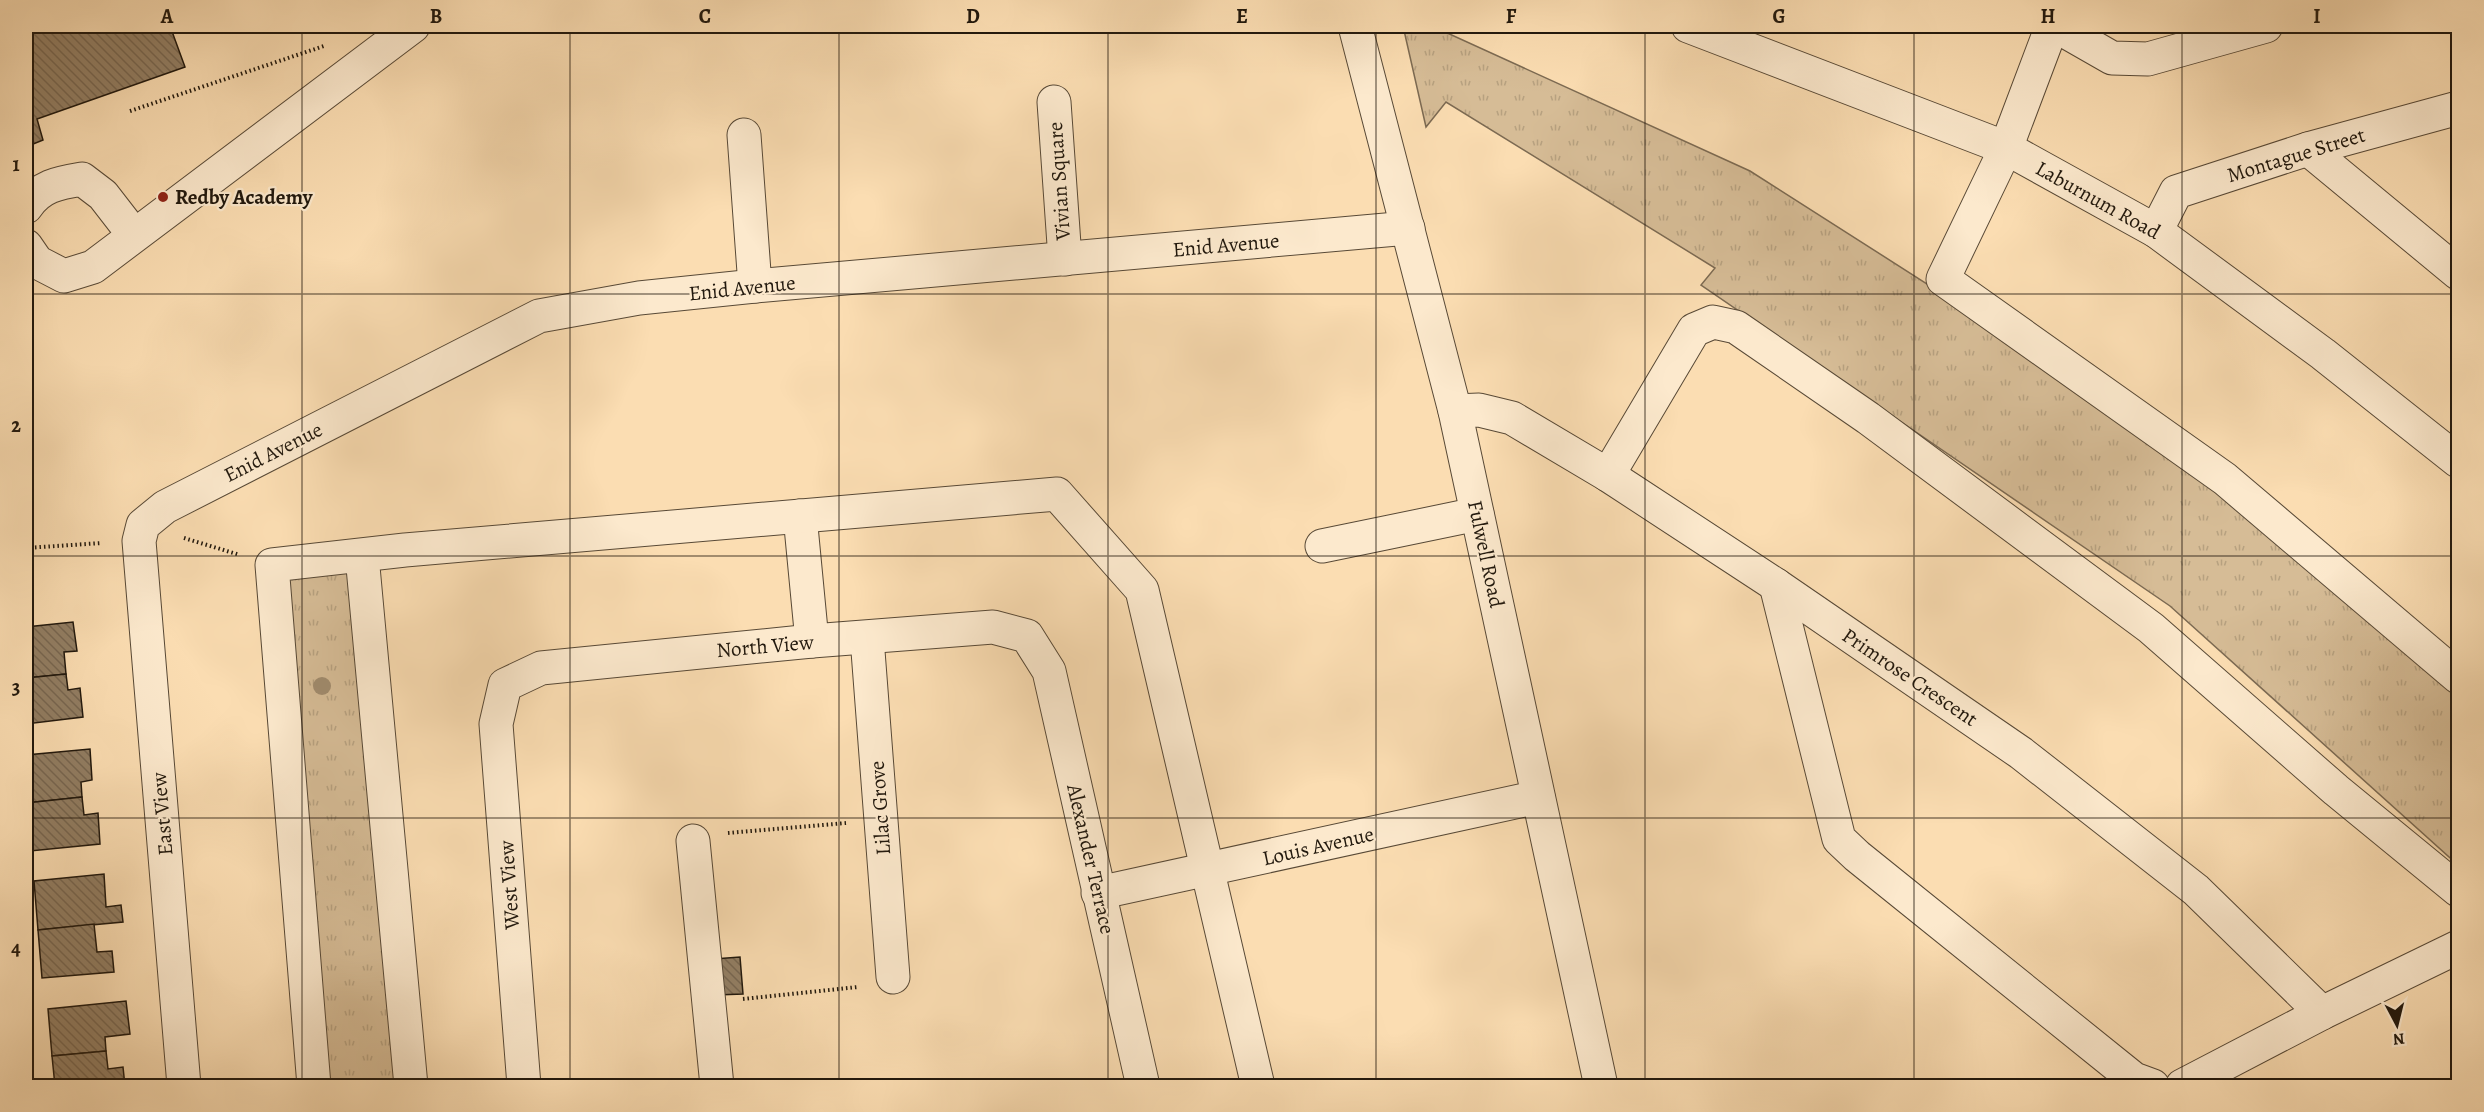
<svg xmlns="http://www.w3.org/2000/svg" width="2484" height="1112" viewBox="0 0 2484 1112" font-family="Alegreya,serif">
  <defs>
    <pattern id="grass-tufts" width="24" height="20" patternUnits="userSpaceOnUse" patternTransform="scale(1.5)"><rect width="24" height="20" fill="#d6bc96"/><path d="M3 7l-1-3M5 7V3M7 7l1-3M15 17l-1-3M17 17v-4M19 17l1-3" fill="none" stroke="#b7a180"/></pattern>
    <pattern id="building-back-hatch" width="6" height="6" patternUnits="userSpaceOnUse" patternTransform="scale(1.5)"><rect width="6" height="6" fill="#927e63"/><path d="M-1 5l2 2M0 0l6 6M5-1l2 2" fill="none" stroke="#776650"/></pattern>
  </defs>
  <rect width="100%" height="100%" fill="#fbddb2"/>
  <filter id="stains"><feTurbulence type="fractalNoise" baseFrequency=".00333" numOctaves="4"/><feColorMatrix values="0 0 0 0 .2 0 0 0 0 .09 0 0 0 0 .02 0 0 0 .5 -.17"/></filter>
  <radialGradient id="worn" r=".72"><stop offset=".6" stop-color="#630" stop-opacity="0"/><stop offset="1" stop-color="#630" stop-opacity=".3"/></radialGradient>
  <g fill="url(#grass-tufts)" stroke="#7c6a52" stroke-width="1.5">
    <path d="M1403,26H1432L1750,171L1960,305L2251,514L2458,694V865L2170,606L1701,285L1715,268L1446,102L1426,127Z"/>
    <path d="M362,556L411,1086H314L272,565Z"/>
  </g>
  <g fill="url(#building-back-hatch)" stroke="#21180d" stroke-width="1.5">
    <path d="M26,26H170L185,67L37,119L43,140L26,147Z"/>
    <path d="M73,622L77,651L64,652L66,674L26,678V627Z"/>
    <path d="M66,674L68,690L80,688L83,717L26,724V678Z"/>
    <path d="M90,749L92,780L81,782L82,797L26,803V755Z"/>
    <path d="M82,797L84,815L98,813L100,844L30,851L26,803Z"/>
    <path d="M104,874L106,907L121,905L123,922L38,930L34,881Z"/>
    <path d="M94,924L97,952L112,951L114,972L42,978L38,930Z"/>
    <path d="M740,957L743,994L716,995L714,959Z"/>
    <path d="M126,1001L130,1034L105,1037L106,1051L52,1056L48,1009Z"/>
    <path d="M106,1051L108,1069L123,1067L125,1086H55L52,1056Z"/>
  </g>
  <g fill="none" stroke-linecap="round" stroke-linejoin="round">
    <g stroke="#584936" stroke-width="35">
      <g id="minor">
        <path d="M1355,26L1455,411L1601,1086"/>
        <path d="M1688,26L2006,148L2156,231L2323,354L2458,461"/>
        <path d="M2052,26L2006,148L1943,279L2225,479L2458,677"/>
        <path d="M2056,26L2112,58L2148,59L2266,26"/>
        <path d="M1054,102L1065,259"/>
        <path d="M744,135L755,286"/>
        <path d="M2308,149L2458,273"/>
        <path d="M26,207C40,186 58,183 82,179L103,195L134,235"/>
        <path d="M2156,231L2176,192L2308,149L2458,108"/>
        <path d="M26,246L37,262L64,276L93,267L413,26"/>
        <path d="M1455,411L1479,410L1512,418L1608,475L1776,585L2021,753L2196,890L2322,1013"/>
        <path d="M1608,475L1694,330L1713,322L1736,327L1868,418L2151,628L2336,790L2458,890"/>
        <path d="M800,516L812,641"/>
        <path d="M1322,546L1477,514"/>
        <path d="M362,556L411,1086"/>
        <path d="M1776,585L1839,839L1857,856L2134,1079L2153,1086"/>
        <path d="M867,638L893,977"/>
        <path d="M693,841L717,1086"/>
        <path d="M1098,893L1538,797"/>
        <path d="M184,1086L139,541L143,525L165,507L539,316L639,298L755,286L1408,228"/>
        <path d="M314,1086L272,565L405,550L1057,494L1142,590L1258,1086"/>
        <path d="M524,1086L496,724L505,685L541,668L812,641L993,627L1027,636L1049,671L1143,1086"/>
        <path d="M2182,1086L2322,1013L2458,947"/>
      </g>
    </g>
    <g stroke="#21180d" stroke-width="4" stroke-dasharray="1.5 3" stroke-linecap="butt">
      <path d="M130,111L324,46"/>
      <path d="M184,538L240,555"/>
      <path d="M26,548L102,543"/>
      <path d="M728,833L846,823"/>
      <path d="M743,999L858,987"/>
    </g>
    <use href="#minor" stroke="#fce9cd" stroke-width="33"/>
  </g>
  <circle fill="#a18c6e" cx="322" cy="686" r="9"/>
  <path fill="none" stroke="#21180d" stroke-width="1.5" stroke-opacity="0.55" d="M302,26V1086M570,26V1086M839,26V1086M1108,26V1086M1376,26V1086M1645,26V1086M1914,26V1086M2182,26V1086M26,294H2458M26,556H2458M26,818H2458"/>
  <circle fill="#8f2418" stroke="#fce9cd" stroke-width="2" cx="163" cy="197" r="6"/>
  <g text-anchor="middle" stroke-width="4.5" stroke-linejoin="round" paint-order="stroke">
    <g font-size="21" fill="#21180d" stroke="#fce9cd">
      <text transform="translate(2296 155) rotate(-17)" y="7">Montague Street</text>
      <text transform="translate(1059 181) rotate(-94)" y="7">Vivian Square</text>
      <text transform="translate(2098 200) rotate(29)" y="7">Laburnum Road</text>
      <text transform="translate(1226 245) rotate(-5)" y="7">Enid Avenue</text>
      <text transform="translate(742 288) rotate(-6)" y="7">Enid Avenue</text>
      <text transform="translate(273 452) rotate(-27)" y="7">Enid Avenue</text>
      <text transform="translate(1486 554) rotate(78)" y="7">Fulwell Road</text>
      <text transform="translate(765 646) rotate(-5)" y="7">North View</text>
      <text transform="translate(1910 677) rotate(34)" y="7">Primrose Crescent</text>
      <text transform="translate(880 808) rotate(-94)" y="7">Lilac Grove</text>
      <text transform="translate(162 814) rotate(-95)" y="7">East View</text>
      <text transform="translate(1318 846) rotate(-13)" y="7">Louis Avenue</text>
      <text transform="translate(1091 859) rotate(77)" y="7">Alexander Terrace</text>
      <text transform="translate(509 885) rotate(-94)" y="7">West View</text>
    </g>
    <g font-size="21" font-weight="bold" fill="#21180d" stroke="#fce9cd" text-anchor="start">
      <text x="175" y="204">Redby Academy</text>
    </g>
  </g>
  <rect width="2484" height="1112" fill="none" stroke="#fbddb2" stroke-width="66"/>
  <g transform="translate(2397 1025) rotate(173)" stroke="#fce9cd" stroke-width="4.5" paint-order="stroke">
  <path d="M0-4.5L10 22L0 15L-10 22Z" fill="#21180d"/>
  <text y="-9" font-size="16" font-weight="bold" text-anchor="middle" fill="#21180d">N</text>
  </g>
  <rect x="33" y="33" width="2418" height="1046" fill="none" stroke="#21180d" stroke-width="2"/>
  <g font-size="20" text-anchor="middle" font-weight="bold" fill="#21180d">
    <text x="167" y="23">A</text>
    <text x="436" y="23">B</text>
    <text x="705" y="23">C</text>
    <text x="973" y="23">D</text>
    <text x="1242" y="23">E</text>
    <text x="1511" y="23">F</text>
    <text x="1779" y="23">G</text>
    <text x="2048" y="23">H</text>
    <text x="2317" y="23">I</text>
    <text x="16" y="171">1</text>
    <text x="16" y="432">2</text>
    <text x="16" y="694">3</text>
    <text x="16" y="955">4</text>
  </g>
  <rect width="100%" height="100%" filter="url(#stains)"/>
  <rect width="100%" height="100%" fill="url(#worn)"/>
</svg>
